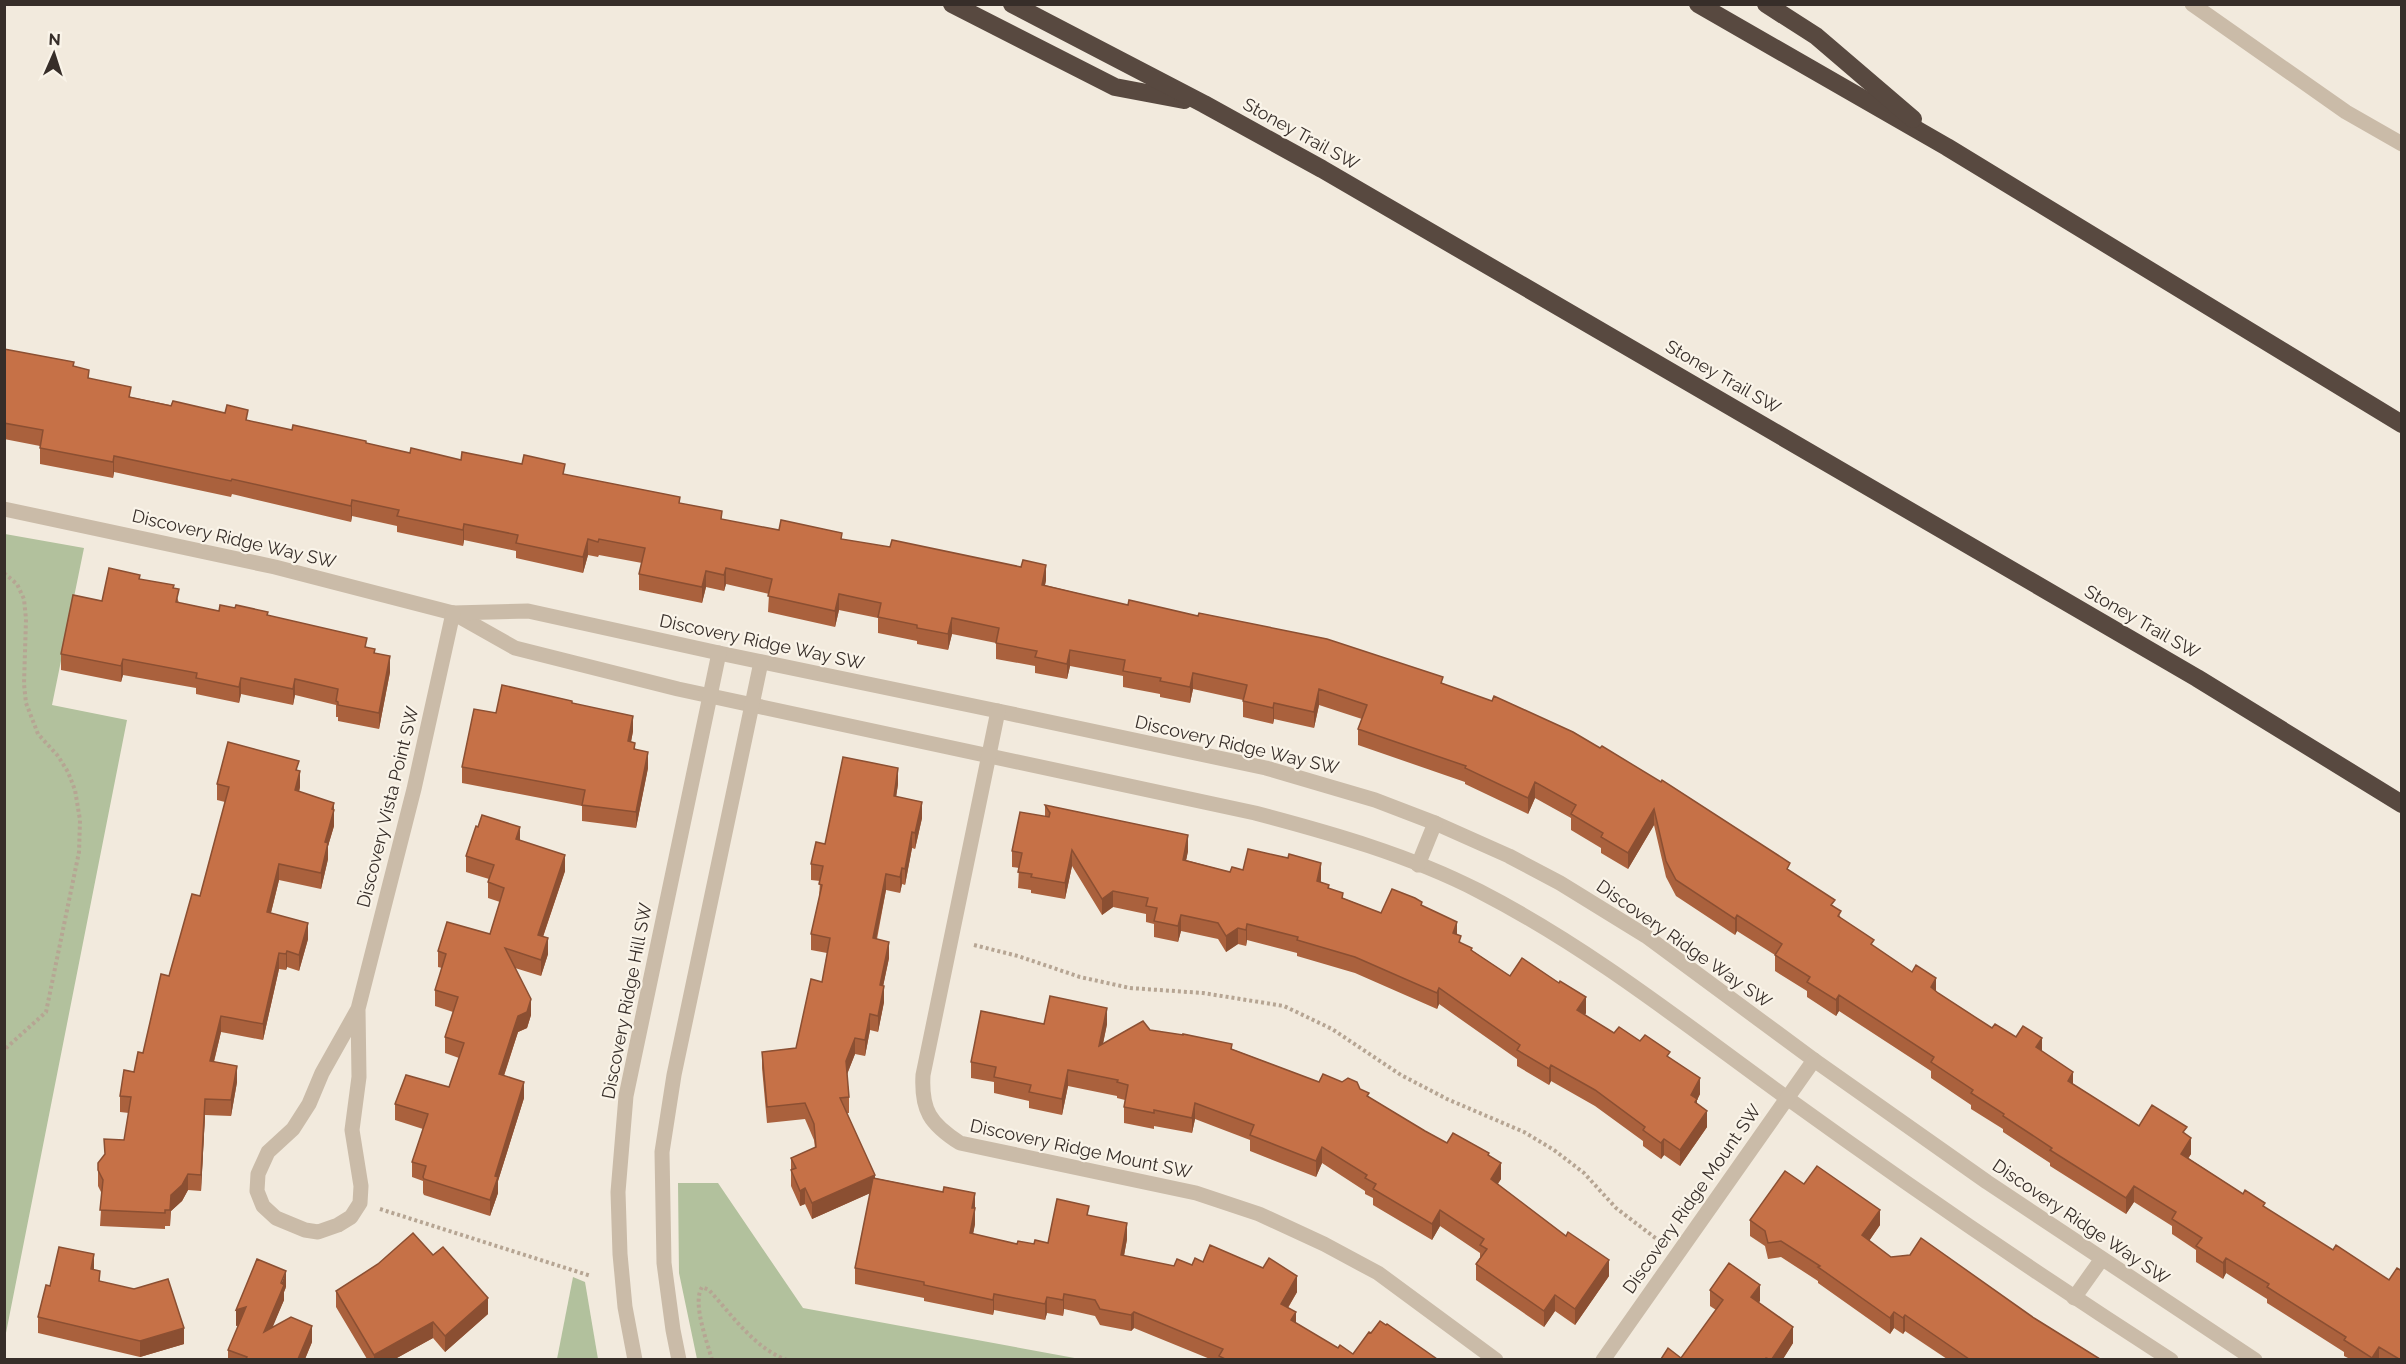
<svg xmlns="http://www.w3.org/2000/svg" width="2406" height="1364" viewBox="0 0 2406 1364" font-family="Raleway,sans-serif">
  <rect width="100%" height="100%" fill="#f2eadd"/>
  <g fill="#b2c19d">
    <path d="M5,534L84,548L52,705L127,720L5,1338Z"/>
    <path d="M678,1183H718L803,1308L1080,1359H697L679,1273Z"/>
    <path d="M573,1277L585,1282L598,1359H557Z"/>
  </g>
  <g fill="none" stroke-linecap="round" stroke-linejoin="round">
    <g stroke="#b6a593" stroke-width="4" stroke-dasharray="3 3" stroke-linecap="butt">
      <path d="M4,573L17,584L24,599L26,619L24,684L26,703L38,734L58,756L68,772L75,790L80,820L79,852L46,1012L4,1050"/>
      <path d="M974,945L1018,956L1080,977L1130,988L1203,993L1284,1006L1332,1029L1401,1075L1447,1099L1524,1132L1554,1150L1584,1173L1616,1208L1658,1240"/>
      <path d="M380,1209L591,1276"/>
      <path d="M712,1360C707,1341 692,1303 702,1287L709,1290C732,1315 754,1348 787,1360"/>
    </g>
    <g stroke="#cabba8" stroke-width="15">
      <path d="M2192,4L2346,112L2402,144"/>
      <path d="M4,509L275,567L453,613L515,648L678,689L1255,813C1331,833 1409,855 1479,891C1590,948 1686,1025 1787,1098C1913,1189 2040,1276 2171,1360"/>
      <path d="M453,613L528,611L719,653L998,711L1266,768L1375,800L1435,823L1509,856L1560,883L1646,936L1814,1060L1987,1182L2255,1360"/>
      <path d="M998,711L923,1075C921,1110 930,1124 960,1143L1196,1193L1259,1214L1324,1244L1378,1273L1496,1360"/>
      <path d="M1418,865L1435,823"/>
      <path d="M358,1009L359,1077L352,1130L361,1186L360,1203L351,1217L338,1225L318,1232L305,1230L276,1218L263,1206L257,1191L258,1174L268,1152L293,1129L309,1104L322,1073L358,1009L414,789L453,613"/>
      <path d="M2074,1298L2101,1260"/>
      <path d="M635,1360L625,1307L620,1254L618,1192L626,1096L719,653"/>
      <path d="M679,1360L673,1330L664,1263L662,1152L674,1075L761,662"/>
      <path d="M1603,1360L1814,1060"/>
    </g>
    <g stroke="#584940" stroke-width="18">
      <path d="M952,4L1115,87L1184,100"/>
      <path d="M1012,4L1204,104L1322,169L2197,678L2402,804"/>
      <path d="M1698,4L1947,147L2402,424"/>
      <path d="M1766,4L1816,36L1913,119"/>
    </g>
  </g>
  <g fill="#aa613d">
    <path d="M4,349L74,367L89,379L131,397L292,430L366,443L410,453L565,475L680,503L722,520L779,530L842,539L1046,580L1045,585L1443,683L1790,871L1835,907L1841,918L1874,947L1936,992L1992,1028L2016,1037L2042,1051L2073,1084L2139,1126L2187,1135L2191,1154L2188,1158L2243,1194L2265,1207L2402,1359H2350L2344,1356V1352L2267,1303V1299L2226,1273L2223,1279L2196,1262V1250L2172,1234V1226L2134,1202L2126,1214L2050,1166V1163L2003,1132V1129L1971,1109V1105L1931,1078V1071L1839,1011L1836,1016L1807,997V991L1775,971V955L1737,931L1735,935L1676,896L1666,877L1654,825L1628,869L1601,853V848L1571,830V818L1535,798L1528,814L1465,784V782L1358,745V729L1362,719L1319,705L1314,728L1274,719L1273,724L1243,717V700L1193,689L1190,703L1160,697V694L1123,687V676L1070,666L1067,679L1035,673V666L996,659V643L952,634L948,650L917,644V641L878,633V618L839,610L835,627L768,612L769,594L726,584L724,591L706,587L702,603L639,590V574L642,563L599,555L598,557L588,555L583,573L516,558V551L464,540L463,546L435,540L397,532V526L352,516L351,522L232,494L231,497L114,472L113,478L40,464V446L4,439Z"/>
    <path d="M140,579L174,588L179,603L219,611L268,616L367,647L375,653L390,672L379,729L338,721V717H336V705L295,695L293,705L241,694L239,703L196,694V688L123,675L121,682L61,670V654L102,601Z"/>
    <path d="M572,703L633,731L631,742L648,768L636,828L582,821V806L462,783V767L496,713Z"/>
    <path d="M299,770L300,787L299,792L334,803V826L328,846V859L321,889L279,880L271,913L308,939L299,971L287,967L286,970L279,969L263,1040L221,1032L214,1062L237,1082L231,1116L205,1115L201,1191L188,1190L182,1201L171,1211L170,1226H165V1229L100,1226L102,1194L98,1186V1163L124,1140L129,1113L120,1112V1096L134,1072L143,1053L169,976L200,896L225,802L217,800V784Z"/>
    <path d="M898,784L896,796L922,818L915,849L912,848L905,885L902,884L900,893L886,890L877,939L889,958L883,986L884,1002L878,1032L870,1030L865,1056L855,1054L847,1074L849,1097V1113H847L875,1178L943,1192L975,1193V1224L973,1234L1017,1244L1048,1243L1089,1215L1127,1239L1124,1256L1174,1266L1192,1265L1203,1262L1297,1292L1288,1308L1296,1323L1338,1348L1353,1354L1371,1333L1437,1359H1210L1134,1328L1131,1331L1100,1325L1095,1316L1064,1309L1063,1316L1047,1313L1045,1320L994,1310L993,1315L924,1301V1298L855,1284V1268L870,1193L812,1219L805,1204L800,1206L791,1186V1158L815,1148L814,1140L805,1119L767,1123L762,1068V1052L796,1048L822,982L827,953L811,950V934L819,898L820,881L811,880V864L825,844Z"/>
    <path d="M1045,805L1188,851L1186,860L1230,872L1243,870L1321,879V882L1343,898L1381,913L1422,906L1457,935L1461,943L1510,976L1586,1013L1585,1015L1614,1033L1640,1041L1670,1058L1700,1094L1697,1100V1104L1707,1127L1680,1166L1664,1155L1661,1159L1643,1146V1141L1595,1106L1551,1081L1549,1085L1517,1066V1059L1439,1004L1437,1009L1355,973L1297,956V953L1247,940L1246,946L1238,944L1226,952L1218,939L1181,931L1178,942L1154,937V924L1146,922V914L1113,907L1102,915L1072,866L1065,899L1031,893V890L1018,888L1019,868L1012,867V851L1045,817Z"/>
    <path d="M520,840L565,871L543,937L548,954L541,976L515,968L531,1015L527,1028L518,1032L504,1076L524,1098L498,1181V1193L490,1216L424,1195L423,1193V1181L412,1177V1162L423,1129L395,1120V1104L449,1087L459,1058L445,1053V1037L453,1012L435,1006V990L442,968L438,967V951L490,934L500,902L488,898V882L489,879L466,872V856Z"/>
    <path d="M1044,1024H1107L1103,1044L1150,1030L1232,1049L1319,1082L1360,1089L1369,1097L1425,1131L1447,1143L1489,1155L1501,1179L1497,1184L1609,1276L1575,1325L1555,1311L1544,1327L1476,1280V1264L1480,1258V1253L1440,1226L1432,1240L1373,1205V1198L1365,1194V1191L1322,1163L1316,1177L1250,1151V1140L1195,1119L1192,1133L1154,1126V1129L1124,1123V1107L1125,1100L1117,1098V1096L1068,1086L1062,1115L1029,1108V1101L994,1093V1082L971,1078V1062Z"/>
    <path d="M1804,1184L1880,1225L1869,1241L1891,1257L2034,1318L2100,1359H1947L1905,1331L1903,1334L1894,1328L1890,1334L1818,1283V1281L1781,1257L1768,1259L1765,1246L1750,1236V1220Z"/>
    <path d="M433,1255L488,1314L445,1352L433,1338L395,1359H367L336,1307V1291Z"/>
    <path d="M94,1269L100,1282L184,1344L140,1357L38,1333V1317L50,1286Z"/>
    <path d="M286,1287L284,1292V1300L272,1327L312,1342L305,1359H228V1350L238,1326H236Z"/>
    <path d="M1710,1290L1760,1301L1758,1302L1793,1343L1783,1359H1661L1681,1358L1716,1310L1710,1306Z"/>
  </g>
  <g fill="#8b4f32">
    <path d="M114,456V472L113,478V462Z"/>
    <path d="M352,500V516L351,522V506Z"/>
    <path d="M464,524V540L463,546V530Z"/>
    <path d="M588,539V555L583,573V557Z"/>
    <path d="M1046,565V580L1042,600V585Z"/>
    <path d="M726,568V584L724,591V575Z"/>
    <path d="M706,571V587L702,603V587Z"/>
    <path d="M839,594V610L835,627V611Z"/>
    <path d="M952,618V634L948,650V634Z"/>
    <path d="M1070,650V666L1067,679V664Z"/>
    <path d="M390,656V672L379,729V713Z"/>
    <path d="M123,659V675L121,682V666Z"/>
    <path d="M1193,673V689L1190,703V687Z"/>
    <path d="M241,678V694L239,703V687Z"/>
    <path d="M295,679V695L293,705V689Z"/>
    <path d="M1319,689V705L1314,728V712Z"/>
    <path d="M1274,703V719L1273,724V708Z"/>
    <path d="M633,716V731L628,757V741Z"/>
    <path d="M648,752V768L636,828V812Z"/>
    <path d="M898,768V784L894,812V796Z"/>
    <path d="M300,771V787L295,806V790Z"/>
    <path d="M1535,782V798L1528,814V798Z"/>
    <path d="M922,802V818L915,849V833Z"/>
    <path d="M334,803V826L328,846V859L321,889V873L325,842Z"/>
    <path d="M1654,809V825L1628,869V853Z"/>
    <path d="M520,827V843L516,839Z"/>
    <path d="M912,832V848L905,885V869Z"/>
    <path d="M1188,835V851L1183,876V860Z"/>
    <path d="M1072,850V866L1065,899V883Z"/>
    <path d="M565,855V871L538,951V935Z"/>
    <path d="M1321,863V879L1317,897V881Z"/>
    <path d="M279,864V880L267,928V912Z"/>
    <path d="M902,868V884L900,893V877Z"/>
    <path d="M886,874V890L873,954V938Z"/>
    <path d="M1113,891V907L1102,915V899Z"/>
    <path d="M1181,915V931L1178,942V926Z"/>
    <path d="M1737,915V931L1735,935V919Z"/>
    <path d="M1457,922V938L1453,933Z"/>
    <path d="M308,923V939L299,971V955Z"/>
    <path d="M1247,924V940L1246,946V930Z"/>
    <path d="M1238,928V944L1226,952V936Z"/>
    <path d="M548,938V954L541,976V960Z"/>
    <path d="M889,942V958L880,1001V985Z"/>
    <path d="M287,951V967L286,970V954Z"/>
    <path d="M279,953V969L263,1040V1024Z"/>
    <path d="M1936,978V994L1931,987Z"/>
    <path d="M884,986V1002L878,1032V1016Z"/>
    <path d="M1439,988V1004L1437,1009V993Z"/>
    <path d="M1839,995V1011L1836,1016V1000Z"/>
    <path d="M1586,997V1013L1577,1026V1010Z"/>
    <path d="M531,999V1015L527,1028L518,1032L499,1090V1074L518,1016Z"/>
    <path d="M1107,1008V1024L1099,1062V1046Z"/>
    <path d="M870,1014V1030L865,1056V1040Z"/>
    <path d="M221,1016V1032L210,1077V1061Z"/>
    <path d="M855,1038V1054L846,1077V1061Z"/>
    <path d="M2042,1038V1054L2036,1047Z"/>
    <path d="M1551,1065V1081L1549,1085V1069Z"/>
    <path d="M237,1066V1082L231,1116V1100Z"/>
    <path d="M1068,1070V1086L1062,1115V1099Z"/>
    <path d="M2073,1072V1088L2068,1081Z"/>
    <path d="M1700,1078V1094L1697,1100V1115L1691,1095Z"/>
    <path d="M524,1082V1098L498,1181V1193L490,1216V1200L495,1176Z"/>
    <path d="M205,1099V1115L201,1191V1175Z"/>
    <path d="M1195,1103V1119L1192,1133V1118Z"/>
    <path d="M1707,1111V1127L1680,1166V1150Z"/>
    <path d="M2191,1138V1154L2181,1170V1154Z"/>
    <path d="M1664,1139V1155L1661,1159V1143Z"/>
    <path d="M1322,1147V1163L1316,1177V1161Z"/>
    <path d="M1501,1163V1179L1491,1195V1179Z"/>
    <path d="M188,1174V1190L182,1201L171,1211L170,1226L171,1195Z"/>
    <path d="M875,1175V1191L812,1219V1203Z"/>
    <path d="M2134,1186V1202L2126,1214V1198Z"/>
    <path d="M805,1188V1204L800,1206V1191Z"/>
    <path d="M975,1193V1224L970,1249V1233L972,1208Z"/>
    <path d="M1440,1210V1226L1432,1240V1224Z"/>
    <path d="M1880,1210V1225L1862,1251V1235Z"/>
    <path d="M1127,1223V1239L1121,1271V1255Z"/>
    <path d="M94,1254V1270L91,1269Z"/>
    <path d="M2226,1258V1273L2223,1279V1263Z"/>
    <path d="M1609,1260V1276L1575,1325V1309Z"/>
    <path d="M286,1271V1287L284,1292V1300L264,1348V1332Z"/>
    <path d="M1297,1276V1292L1281,1319V1304Z"/>
    <path d="M1760,1285V1301L1751,1313V1297Z"/>
    <path d="M994,1294V1310L993,1315V1300Z"/>
    <path d="M1064,1294V1309L1063,1316V1300Z"/>
    <path d="M1555,1295V1311L1544,1327V1311Z"/>
    <path d="M1047,1297V1313L1045,1320V1304Z"/>
    <path d="M488,1298V1314L445,1352V1336Z"/>
    <path d="M246,1307V1323L236,1326V1310Z"/>
    <path d="M1134,1312V1328L1131,1331V1315Z"/>
    <path d="M1296,1312V1328L1291,1320Z"/>
    <path d="M1894,1312V1328L1890,1334V1318Z"/>
    <path d="M1905,1315V1331L1903,1334V1318Z"/>
    <path d="M433,1322V1338L395,1359H374V1355Z"/>
    <path d="M312,1326V1342L305,1359H298Z"/>
    <path d="M1793,1327V1343L1783,1359H1772Z"/>
    <path d="M184,1328V1344L140,1357V1341Z"/>
    <path d="M2379,1347V1359H2372V1358Z"/>
  </g>
  <g fill="#c67147" stroke="#8b4f32" stroke-width="1.5">
    <path d="M4,349L74,362L73,366L89,370L88,378L131,387L129,397L171,406L173,401L225,413L227,405L248,410L246,420L292,430L293,425L366,441V443L410,453L411,448L461,460L462,452L522,464L524,455L565,464L563,474L680,497L679,503L722,511L721,519L779,530L781,520L842,533L841,539L890,547L892,540L1021,567L1023,560L1046,565L1042,585L1128,605L1129,600L1198,616L1199,613L1327,639L1443,677L1441,683L1492,701L1494,696L1573,732L1600,748L1602,746L1661,782L1662,780L1790,863L1787,869L1835,900L1831,905L1841,911L1838,916L1874,940L1871,944L1912,972L1916,965L1936,978L1931,987L1938,993L1992,1028L1995,1024L2016,1037L2023,1026L2042,1038L2036,1047L2073,1072L2068,1081L2139,1126L2152,1105L2187,1127L2183,1132L2191,1138L2181,1154L2243,1194L2245,1190L2265,1203L2263,1206L2333,1250L2336,1245L2389,1280L2397,1268L2402,1271V1359H2399L2379,1347L2372,1358L2344,1340L2346,1337L2267,1287L2269,1284L2226,1258L2223,1263L2196,1246L2202,1238L2172,1219L2176,1212L2134,1186L2126,1198L2050,1150L2052,1148L2003,1116L2004,1114L1971,1093L1973,1090L1931,1062L1934,1057L1839,995L1836,1000L1807,982L1810,977L1775,955L1782,944L1737,915L1735,919L1676,880L1666,861L1654,809L1628,853L1601,837L1603,833L1571,814L1576,805L1535,782L1528,798L1465,768L1466,766L1358,729L1367,705L1319,689L1314,712L1274,703L1273,708L1243,701L1247,685L1193,673L1190,687L1160,681L1161,678L1123,671L1125,660L1070,650L1067,664L1035,657L1037,651L996,643L999,628L952,618L948,634L917,628V625L878,617L881,603L839,594L835,611L768,596L772,579L726,568L724,575L706,571L702,587L639,574L645,548L599,539L598,542L588,539L583,557L516,543L518,535L464,524L463,530L435,524L397,516L399,510L352,500L351,506L232,479L231,481L114,456L113,462L40,448L43,430L4,423Z"/>
    <path d="M109,568L140,575L139,579L174,585L173,588L179,589L176,602L219,611L220,605L235,608L236,605L268,612L267,615L367,638L365,647L375,649L374,653L390,656L379,713L338,705V702L336,701L338,689L295,679L293,689L241,678L239,687L196,678L197,673L123,659L121,666L61,654L73,595L102,601Z"/>
    <path d="M502,685L572,701V703L633,716L628,741L635,743L634,749L648,752L636,812L582,805L585,790L462,767L474,709L496,713Z"/>
    <path d="M228,742L299,761L296,770L300,771L295,790L334,803L332,809L334,810L325,842L328,843L321,873L279,864L267,912L308,923L299,955L287,951L286,954L279,953L263,1024L221,1016L210,1061L237,1066L231,1100L205,1099L201,1175L188,1174L182,1185L171,1195L170,1210H165V1213L100,1210L103,1180L98,1170V1163L105,1154L104,1139L124,1140L131,1097L120,1096L124,1070L134,1072L138,1052L143,1053L161,974L169,976L192,894L200,896L229,787L217,784Z"/>
    <path d="M843,757L898,768L894,796L922,802L915,833L912,832L905,869L902,868L900,877L886,874L873,938L889,942L880,985L884,986L878,1016L870,1014L865,1040L855,1038L846,1061L849,1097L840,1098L875,1175L812,1203L805,1188L800,1191L791,1170L796,1168L791,1158L816,1147L814,1124L805,1103L767,1107L762,1052L796,1048L811,979L822,982L830,938L811,934L822,885L819,884L823,866L811,864L816,842L825,844Z"/>
    <path d="M1045,805L1188,835L1183,860L1230,872L1232,867L1243,870L1248,849L1288,858L1289,854L1321,863L1317,881L1329,885L1328,888L1343,893L1342,898L1381,913L1392,889L1415,898L1422,902L1421,905L1457,922L1453,933L1461,936L1459,942L1472,948L1471,950L1510,976L1522,958L1559,983L1560,981L1586,997L1577,1010L1614,1033L1619,1027L1640,1041L1645,1035L1670,1052L1667,1056L1700,1078L1691,1095L1697,1099L1695,1102L1707,1111L1680,1150L1664,1139L1661,1143L1643,1130L1645,1127L1595,1090L1551,1065L1549,1069L1517,1050L1520,1045L1439,988L1437,993L1355,957L1297,940L1298,937L1247,924L1246,930L1238,928L1226,936L1218,923L1181,915L1178,926L1154,921L1157,908L1146,906L1148,898L1113,891L1102,899L1072,850L1065,883L1031,877L1032,874L1018,872L1022,853L1012,851L1020,812L1049,817L1050,813Z"/>
    <path d="M482,815L520,827L516,839L565,855L538,935L548,938L541,960L505,948L531,999L527,1012L518,1016L499,1074L524,1082L495,1176L498,1177L490,1200L424,1179L423,1177L426,1166L412,1162L428,1114L395,1104L406,1075L449,1087L464,1043L445,1037L458,997L435,990L446,954L438,951L447,922L490,934L504,888L488,882L494,865L466,856L476,826L478,827Z"/>
    <path d="M1050,996L1107,1008L1099,1046L1143,1021L1150,1030L1183,1035V1034L1232,1044L1231,1049L1319,1082L1323,1074L1342,1082L1348,1078L1357,1082L1360,1089L1369,1093L1367,1096L1425,1131L1447,1143L1453,1133L1489,1153L1488,1155L1501,1163L1491,1179L1566,1236L1568,1232L1609,1260L1575,1309L1555,1295L1544,1311L1476,1264L1487,1249L1480,1245L1484,1239L1440,1210L1432,1224L1373,1189L1376,1184L1365,1178L1367,1175L1322,1147L1316,1161L1250,1135L1254,1125L1195,1103L1192,1118L1154,1110V1113L1124,1107L1128,1085L1117,1082L1118,1080L1068,1070L1062,1099L1029,1092L1031,1085L994,1077L996,1067L971,1062L981,1011L1044,1024Z"/>
    <path d="M1817,1166L1880,1210L1862,1235L1891,1257L1910,1255L1921,1238L2034,1318L2100,1359H1969L1905,1315L1903,1318L1894,1312L1890,1318L1818,1267L1820,1266L1781,1241L1768,1243L1765,1231L1750,1220L1785,1171L1804,1184Z"/>
    <path d="M873,1178L943,1192L944,1187L975,1193L972,1208H975L970,1233L1017,1244L1018,1241L1034,1244L1035,1240L1048,1243L1057,1199L1089,1206L1087,1215L1127,1223L1121,1255L1174,1266L1177,1259L1192,1265L1195,1258L1203,1262L1210,1245L1263,1268L1269,1258L1297,1276L1281,1304L1296,1312L1291,1320L1338,1348L1340,1345L1353,1354L1369,1332L1371,1333L1380,1321L1386,1325L1387,1324L1437,1359H1225L1219,1356L1223,1349L1134,1312L1131,1315L1100,1309L1095,1300L1064,1294L1063,1300L1047,1297L1045,1304L994,1294L993,1300L924,1285V1282L855,1268Z"/>
    <path d="M413,1233L433,1255L443,1247L488,1298L445,1336L433,1322L374,1355L336,1291L378,1264Z"/>
    <path d="M59,1247L94,1254L91,1269L100,1271L99,1281L134,1289L168,1279L184,1328L140,1341L38,1317L46,1285L50,1286Z"/>
    <path d="M257,1259L286,1271L281,1283L284,1285L264,1332L291,1317L312,1326L298,1359H246L247,1357L228,1350L246,1307L236,1310Z"/>
    <path d="M1729,1263L1760,1285L1751,1297L1793,1327L1772,1359H1769L1766,1358L1765,1359H1661L1668,1348L1681,1358L1723,1300L1710,1290Z"/>
  </g>
  <g text-anchor="middle" stroke-width="4.5" stroke-linejoin="round" paint-order="stroke">
    <g font-size="18" fill="#372e29" stroke="#faf4e9">
      <text transform="translate(1301 134) rotate(29)" y="6">Stoney Trail SW</text>
      <text transform="translate(1723 377) rotate(30)" y="6">Stoney Trail SW</text>
      <text transform="translate(234 539) rotate(13)" y="6">Discovery Ridge Way SW</text>
      <text transform="translate(2142 622) rotate(30)" y="6">Stoney Trail SW</text>
      <text transform="translate(762 642) rotate(12)" y="6">Discovery Ridge Way SW</text>
      <text transform="translate(1237 745) rotate(13)" y="6">Discovery Ridge Way SW</text>
      <text transform="translate(388 807) rotate(-76)" y="6">Discovery Vista Point SW</text>
      <text transform="translate(1684 944) rotate(35)" y="6">Discovery Ridge Way SW</text>
      <text transform="translate(627 1001) rotate(-79)" y="6">Discovery Ridge Hill SW</text>
      <text transform="translate(1081 1149) rotate(12)" y="6">Discovery Ridge Mount SW</text>
      <text transform="translate(1692 1199) rotate(-55)" y="6">Discovery Ridge Mount SW</text>
      <text transform="translate(2081 1222) rotate(34)" y="6">Discovery Ridge Way SW</text>
    </g>
  </g>
  <rect width="2406" height="1364" fill="none" stroke="#372e29" stroke-width="12"/>
  <g transform="translate(54 54) rotate(3)" stroke="#faf4e9" stroke-width="4.5" paint-order="stroke">
  <path d="M0-4.5L10 22L0 15L-10 22Z" fill="#372e29"/>
  <text y="-9" font-size="16" font-weight="bold" text-anchor="middle" fill="#372e29">N</text>
  </g>
</svg>
